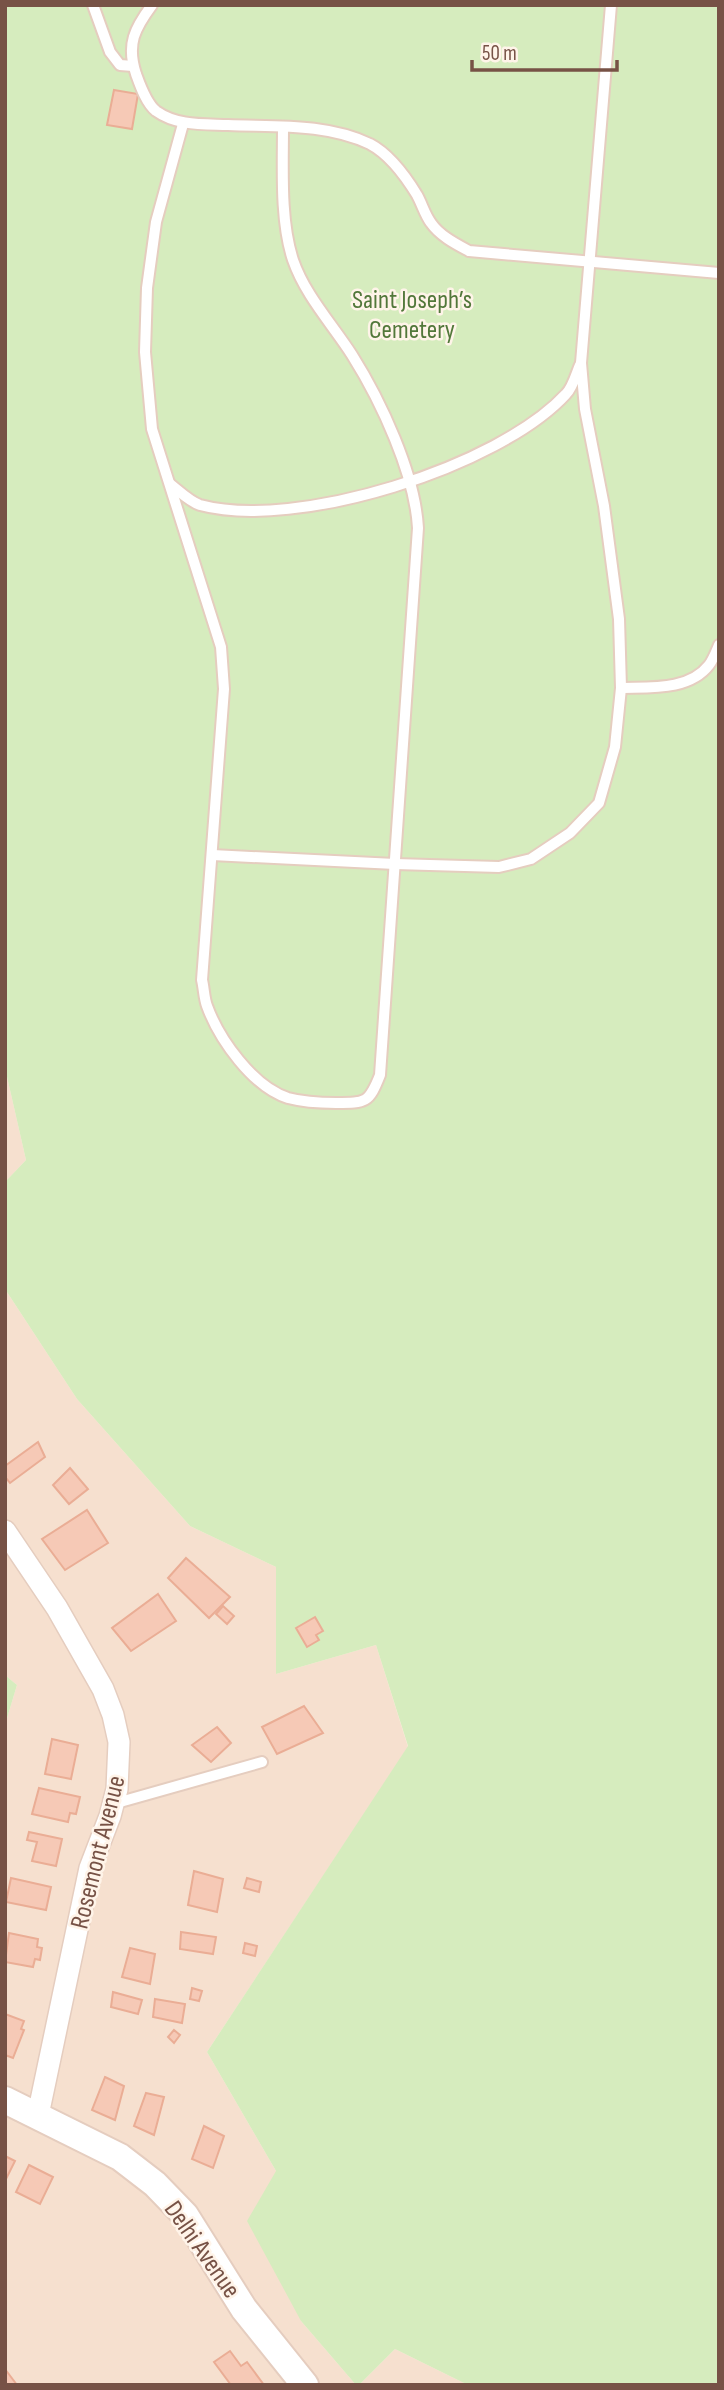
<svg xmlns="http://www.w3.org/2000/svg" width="724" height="2390" viewBox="0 0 724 2390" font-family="'Sofia Sans Condensed',sans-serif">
  <rect width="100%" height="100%" fill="#fef0e1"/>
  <g fill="#f6e0cf">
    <path d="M5,1068L26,1160L5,1182Z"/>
    <path d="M5,1289L77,1399L190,1526L276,1567V1674L376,1645L408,1747L207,2052L276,2171L301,2321L356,2385H5V1725L17,1685L5,1675Z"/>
    <path d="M395,2349L468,2385H359Z"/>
  </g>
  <g fill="#d6ecbe">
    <path d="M5,5H719V2385H468L395,2349L359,2385H356L301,2321L247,2221L276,2171L207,2052L408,1746L376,1645L276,1674V1567L190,1526L77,1399L5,1289V1182L26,1160L5,1068Z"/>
    <path d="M5,1675L17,1685L5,1725Z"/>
  </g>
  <g fill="#f6c9b6" stroke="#eaad95" stroke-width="2">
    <path d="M114,90L138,94L132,129L107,125Z"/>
    <path d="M38,1442L45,1457L10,1483L5,1477V1466Z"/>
    <path d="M70,1468L88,1489L69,1504L53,1485Z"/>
    <path d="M87,1510L108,1543L65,1570L42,1539Z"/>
    <path d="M186,1558L230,1597L209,1618L168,1578Z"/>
    <path d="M158,1594L176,1621L131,1651L112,1628Z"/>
    <path d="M223,1606L234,1616L227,1624L216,1614Z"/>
    <path d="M315,1617L323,1631L316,1635L319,1640L307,1647L296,1628Z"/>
    <path d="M304,1706L323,1733L277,1754L262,1727Z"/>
    <path d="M217,1727L231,1743L211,1762L192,1745Z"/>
    <path d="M52,1739L78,1745L71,1779L45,1774Z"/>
    <path d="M39,1788L80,1797L76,1814L70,1813L68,1822L32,1814Z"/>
    <path d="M29,1832L62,1839L56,1866L32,1861L37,1842L27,1840Z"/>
    <path d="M194,1871L223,1879L217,1912L188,1905Z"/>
    <path d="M11,1878L51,1887L46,1910L6,1902Z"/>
    <path d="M247,1878L261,1882L259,1892L244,1888Z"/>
    <path d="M181,1932L216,1937L213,1954L180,1949Z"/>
    <path d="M9,1933L38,1939L37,1947L42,1948L40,1960L35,1959L33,1967L5,1962Z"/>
    <path d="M245,1943L257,1946L255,1956L243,1953Z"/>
    <path d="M130,1948L155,1954L150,1984L122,1977Z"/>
    <path d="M192,1988L202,1991L199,2001L190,1999Z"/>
    <path d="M113,1992L142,2000L138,2014L111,2007Z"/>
    <path d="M155,1999L185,2004L182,2023L153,2017Z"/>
    <path d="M5,2014L24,2021L21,2029L24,2030L13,2058L5,2055Z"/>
    <path d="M174,2030L180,2035L174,2043L168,2037Z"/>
    <path d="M105,2077L124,2086L115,2120L92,2110Z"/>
    <path d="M146,2093L164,2097L154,2135L134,2126Z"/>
    <path d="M204,2126L224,2136L213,2168L192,2159Z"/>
    <path d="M5,2156L15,2161L5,2181Z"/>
    <path d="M29,2165L53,2177L40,2204L16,2192Z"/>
    <path d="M230,2351L241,2366L247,2362L264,2385H231L214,2362Z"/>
    <path d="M5,2369L17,2385H5Z"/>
  </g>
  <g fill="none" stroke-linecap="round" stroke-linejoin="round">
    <g stroke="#e5cdbf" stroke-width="14">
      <g id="service">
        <path d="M93,5L110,52L120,65L133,66"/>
        <path d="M152,5C135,28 126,44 136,74C140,85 146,103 156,111C177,126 203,124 228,125C275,127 326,123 370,144C389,154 406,177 417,195C422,204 425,215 431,223C440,236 456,244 469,251L719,273"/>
        <path d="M183,124L156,222L147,288L145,352L152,429L221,647L224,689L202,980C204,988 204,998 207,1006C219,1039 253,1087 288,1098C303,1102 321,1103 336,1103C366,1103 369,1103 380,1075L418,528C415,474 381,401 352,355C332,324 305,295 293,260C280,221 283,168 283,127"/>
        <path d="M170,484C179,491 190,502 200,505C296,531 499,467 566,394C573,387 576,374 580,365"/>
        <path d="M621,688C649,687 689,691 709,665C713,660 716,652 719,645"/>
        <path d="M212,855L395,864L499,867L531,859L570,833L599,803L615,747L621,688L619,619L604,506L585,409L581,363L611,5"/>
        <path d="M113,1804L262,1762"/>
      </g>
    </g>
    <g stroke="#e5cdbf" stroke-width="24">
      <path id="minor" d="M5,1531L57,1608L103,1689L113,1715L119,1742L117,1789L110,1816L90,1868L38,2115"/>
    </g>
    <g stroke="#e5cdbf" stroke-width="30">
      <path id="tertiary" d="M5,2100L120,2157L155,2184L185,2215L244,2309L305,2385"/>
    </g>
    <use href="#service" stroke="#fff" stroke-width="10"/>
    <use href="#minor" stroke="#fff" stroke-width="21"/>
    <use href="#tertiary" stroke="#fff" stroke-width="26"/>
  </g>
  <g text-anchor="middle" stroke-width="5" stroke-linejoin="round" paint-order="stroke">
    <g font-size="26" fill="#52783a" stroke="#fff4e9">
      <text x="412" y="308">Saint Joseph’s<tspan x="412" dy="30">Cemetery</tspan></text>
    </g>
    <g font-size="26" fill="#775246" stroke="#fff4e9">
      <text transform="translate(97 1852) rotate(-76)" y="9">Rosemont Avenue</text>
      <text transform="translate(203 2249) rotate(55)" y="9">Delhi Avenue</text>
    </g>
  </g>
  <rect width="724" height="2390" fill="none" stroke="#775246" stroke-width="14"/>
  <path d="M472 60v10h145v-10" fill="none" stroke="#775246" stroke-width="3.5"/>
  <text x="482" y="60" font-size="21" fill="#775246" stroke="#fff4e9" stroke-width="5" paint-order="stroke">50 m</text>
</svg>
